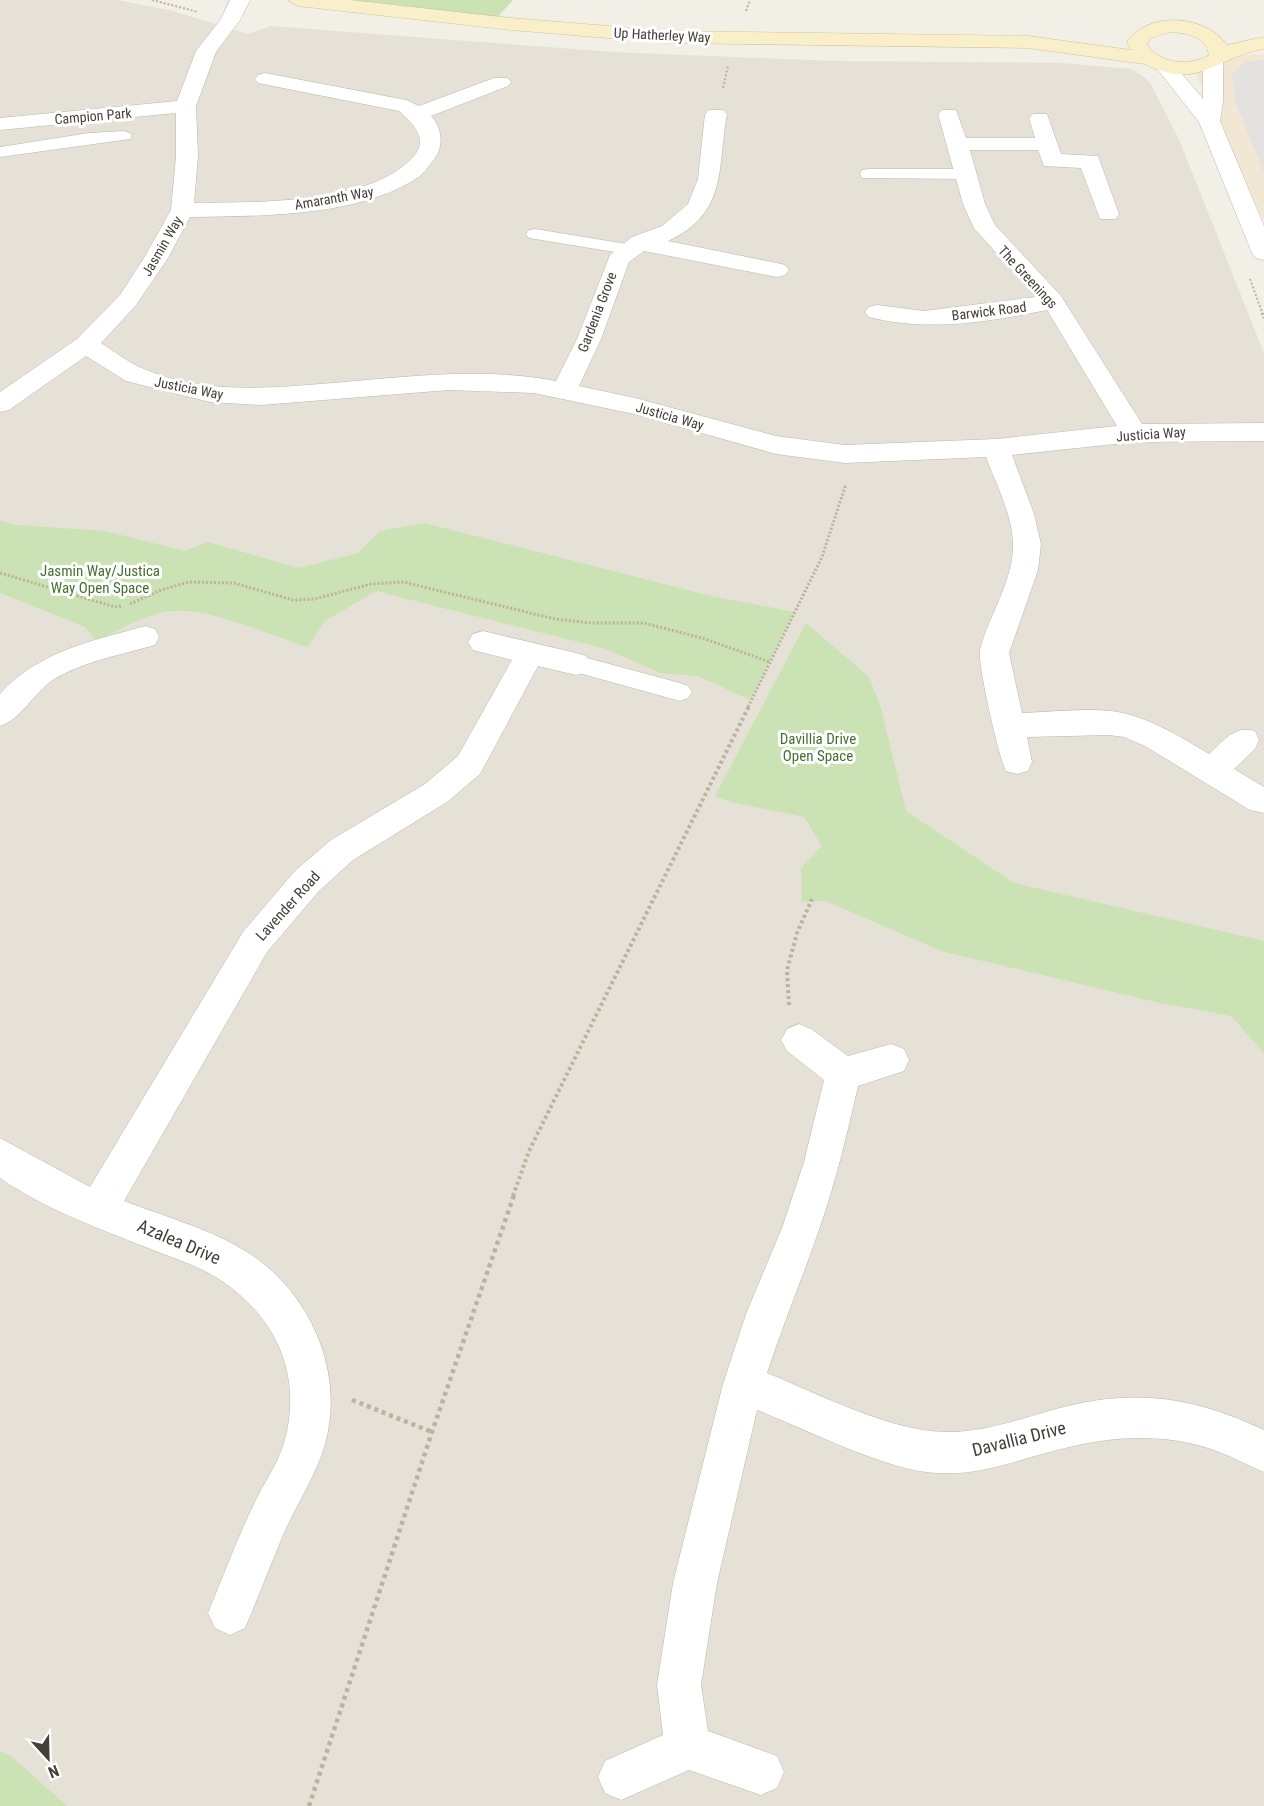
<svg xmlns="http://www.w3.org/2000/svg" width="1264" height="1806" viewBox="0 0 1264 1806" font-family="'Roboto Condensed',sans-serif">
  <rect width="100%" height="100%" fill="#f2efe7"/>
  <path fill="#e5e1d6" d="M0,0H117L173,11L248,34L271,26L612,52L835,61L1062,63L1132,69L1149,81L1178,137L1264,353V1806H0Z"/>
  <path fill="#f2e7d4" d="M1264,54V221L1189,59Z"/>
  <g fill="#cbe2b4">
    <path d="M298,0H513L493,22Z"/>
    <path d="M0,521L17,525L105,531L185,551L208,542L299,568L358,553L380,531L424,523L711,596L794,612L750,700L698,676L660,673L603,648L376,591L325,621L308,647C272,636 210,608 174,611C146,612 121,631 96,640L85,627L0,593Z"/>
    <path d="M806,623L869,677L881,708L906,811L1014,883L1264,941V1053L1231,1016L1156,1002L941,951L826,901L802,902L801,868L822,846L804,817L730,802L715,796Z"/>
    <path d="M0,1751L11,1756L67,1806H0Z"/>
  </g>
  <path fill="#e3e2de" d="M1264,60V173L1235,101L1232,74L1245,62Z"/>
  <g fill="none" stroke-linecap="round" stroke-linejoin="round">
    <g stroke="#bcb7ab" stroke-width="1">
      <g id="lane">
        <path d="M124,131L130,133L132,136L130,139L0,157V147L89,133Z"/>
        <path d="M868,169H966L974,174L966,179L862,178L860,174L862,170Z"/>
        <path d="M535,229L627,244L636,249L627,254L529,238L526,234L529,230Z"/>
        <path d="M576,655L680,683L688,686L692,692L688,698L680,701L568,670L565,664L568,658Z"/>
      </g>
    </g>
    <g stroke="#bcb7ab" stroke-width="1">
      <g id="street">
        <path d="M230,0H250L240,20L216,52L196,106L198,156L194,203C254,202 372,205 414,156C429,139 413,123 399,111L258,83L255,79L258,75L265,73L406,100L419,106L494,78H508L511,82L508,86L431,116C442,127 444,146 435,158C430,164 424,174 417,178C358,217 259,216 190,217L168,258L136,305L101,343C115,352 129,363 144,369C200,393 262,389 320,384C398,378 479,366 556,381L577,339L610,255L632,237L662,226L688,204L698,179L705,114L709,110H723L727,114C717,169 728,213 668,241L777,263L785,265L789,270L785,275L777,277L644,251L629,262L601,339L579,386L635,398L776,436L845,445L996,439L1117,426L1047,310C989,322 926,332 869,317L865,312L869,307L877,305L924,311L1036,297L974,228L963,204L938,114L942,110H956L966,138H1035L1029,118L1033,114H1047L1061,154L1098,156L1119,214L1116,219H1100L1081,168L1044,166L1038,150H970L985,204L995,225L1061,296L1142,424L1264,423V441L1134,442L1012,455L1034,514L1041,544L1038,570L1009,653L1022,713C1051,712 1082,708 1111,711C1148,716 1179,736 1209,754C1224,741 1234,725 1255,731L1259,740L1255,749L1234,769L1264,787V813L1250,810L1145,746L1124,737L1109,735L1027,737L1032,762L1028,771L1017,774L1006,771C999,758 977,662 980,650C989,615 1013,582 1013,545C1013,516 996,484 986,457L845,463L776,454L634,414L534,393L449,390L261,405L210,402L126,381L86,356L9,410L0,412V392L77,339L120,295L144,258L171,210L176,156V113L0,130V118L177,101L196,51L221,19Z"/>
        <path d="M1213,56L1220,58L1223,62V102L1220,121L1264,226V260L1256,258L1252,253L1199,122L1154,65L1157,61H1171L1203,99V62L1206,58Z"/>
        <path d="M145,626L155,629L159,637L155,645C121,655 83,661 53,680C33,693 22,719 0,726V694C39,651 92,641 145,626Z"/>
        <path d="M483,631L576,653L586,656L591,664L586,672L576,675L538,666L480,774L447,802L353,860L319,891L267,952L124,1201C165,1217 212,1229 250,1254C311,1294 345,1373 325,1444C316,1476 296,1505 283,1535C270,1566 258,1598 245,1628L230,1635L215,1628L208,1613C223,1577 237,1539 254,1504C263,1484 278,1464 284,1443C303,1378 278,1319 222,1281C200,1266 173,1258 148,1248C98,1228 45,1209 0,1178V1138L90,1187L243,932L295,871L331,840L425,784L458,756L512,660L473,650L468,642L473,634Z"/>
        <path d="M799,1024L811,1029L848,1056L891,1044L904,1049L909,1060L904,1071L858,1086C847,1134 836,1181 820,1227C803,1276 783,1324 767,1373C819,1394 893,1433 949,1432C986,1432 1020,1419 1056,1409C1133,1388 1192,1396 1264,1430V1472C1247,1465 1231,1456 1214,1450C1162,1432 1109,1436 1057,1450C1017,1460 979,1476 937,1473C887,1471 806,1429 757,1410L717,1583L701,1685L708,1731L777,1756L784,1772L777,1788L761,1795L689,1770L621,1800L605,1793L598,1777L605,1761L663,1735L657,1685L673,1583L723,1384L746,1314L782,1228L804,1162L824,1080L787,1051L781,1040L787,1029Z"/>
      </g>
    </g>
    <g stroke="#cdc39b" stroke-width="1">
      <path id="secondary" d="M288,0H350L511,18L669,31L1028,36L1131,50L1127,42C1149,10 1206,15 1227,45L1264,37V49C1217,56 1198,92 1145,64L1028,48L669,43L511,30L298,6ZM1170,32C1187,33 1206,36 1209,55C1191,67 1157,64 1147,43L1151,38Z"/>
    </g>
    <g stroke="#bcb39d" stroke-width="2" stroke-dasharray="2 2" stroke-linecap="butt">
      <path d="M152,0L198,12"/>
      <path d="M746,11L750,0"/>
      <path d="M723,88L728,66"/>
      <path d="M1250,279L1263,315"/>
    </g>
    <g stroke="#bcb39d" stroke-width="3" stroke-dasharray="2 2" stroke-linecap="butt">
      <path d="M1262,313L1264,318"/>
      <path d="M0,573L115,607L123,606"/>
      <path d="M130,604L161,590L189,582L234,583L293,600L315,599L371,584L403,582L555,619L591,623H644L702,638L770,662"/>
      <path d="M748,707L822,557L846,484"/>
    </g>
    <g stroke="#bcb39d" stroke-width="4" stroke-dasharray="3 3" stroke-linecap="butt">
      <path d="M789,1005L787,970L797,933L812,899"/>
      <path d="M513,1196L529,1151L749,706"/>
    </g>
    <g stroke="#bcb39d" stroke-width="4.5" stroke-dasharray="4 4" stroke-linecap="butt">
      <path d="M352,1400L432,1432"/>
      <path d="M309,1806L432,1432L514,1195"/>
    </g>
    <use href="#lane" fill="#fff" fill-rule="evenodd"/>
    <use href="#street" fill="#fff" fill-rule="evenodd"/>
    <use href="#secondary" fill="#f9f0ca" fill-rule="evenodd"/>
  </g>
  <g text-anchor="middle" stroke-width="6" stroke-linejoin="round" paint-order="stroke">
    <g font-size="14" fill="#443f37" stroke="#fff">
      <text transform="translate(662 35) rotate(3)" y="5">Up Hatherley Way</text>
      <text transform="translate(93 116) rotate(-5)" y="5">Campion Park</text>
      <text transform="translate(334 198) rotate(-10)" y="5">Amaranth Way</text>
      <text transform="translate(162 246) rotate(-60)" y="5">Jasmin Way</text>
      <text transform="translate(1028 277) rotate(47)" y="5">The Greenings</text>
      <text transform="translate(989 311) rotate(-7)" y="5">Barwick Road</text>
      <text transform="translate(597 312) rotate(-69)" y="5">Gardenia Grove</text>
      <text transform="translate(189 388) rotate(11)" y="5">Justicia Way</text>
      <text transform="translate(670 416) rotate(16)" y="5">Justicia Way</text>
      <text transform="translate(1151 434) rotate(-4)" y="5">Justicia Way</text>
    </g>
    <g font-size="15" fill="#457030" stroke="#fff">
      <text x="100" y="576">Jasmin Way/Justica<tspan x="100" dy="17">Way Open Space</tspan></text>
      <text x="818" y="744">Davillia Drive<tspan x="818" dy="17">Open Space</tspan></text>
    </g>
    <g font-size="15" fill="#443f37" stroke="#fff">
      <text transform="translate(288 906) rotate(-48)" y="5">Lavender Road</text>
    </g>
    <g font-size="18" fill="#443f37" stroke="#fff">
      <text transform="translate(179 1242) rotate(23)" y="6">Azalea Drive</text>
      <text transform="translate(1019 1439) rotate(-14)" y="6">Davallia Drive</text>
    </g>
  </g>
  <g transform="translate(48 1758) rotate(158)" stroke="#ffffff" stroke-width="4.5" paint-order="stroke">
  <path d="M0-4.5L10 22L0 15L-10 22Z" fill="#443f37"/>
  <text y="-9" font-size="16" font-weight="bold" text-anchor="middle" fill="#443f37">N</text>
  </g>
</svg>
